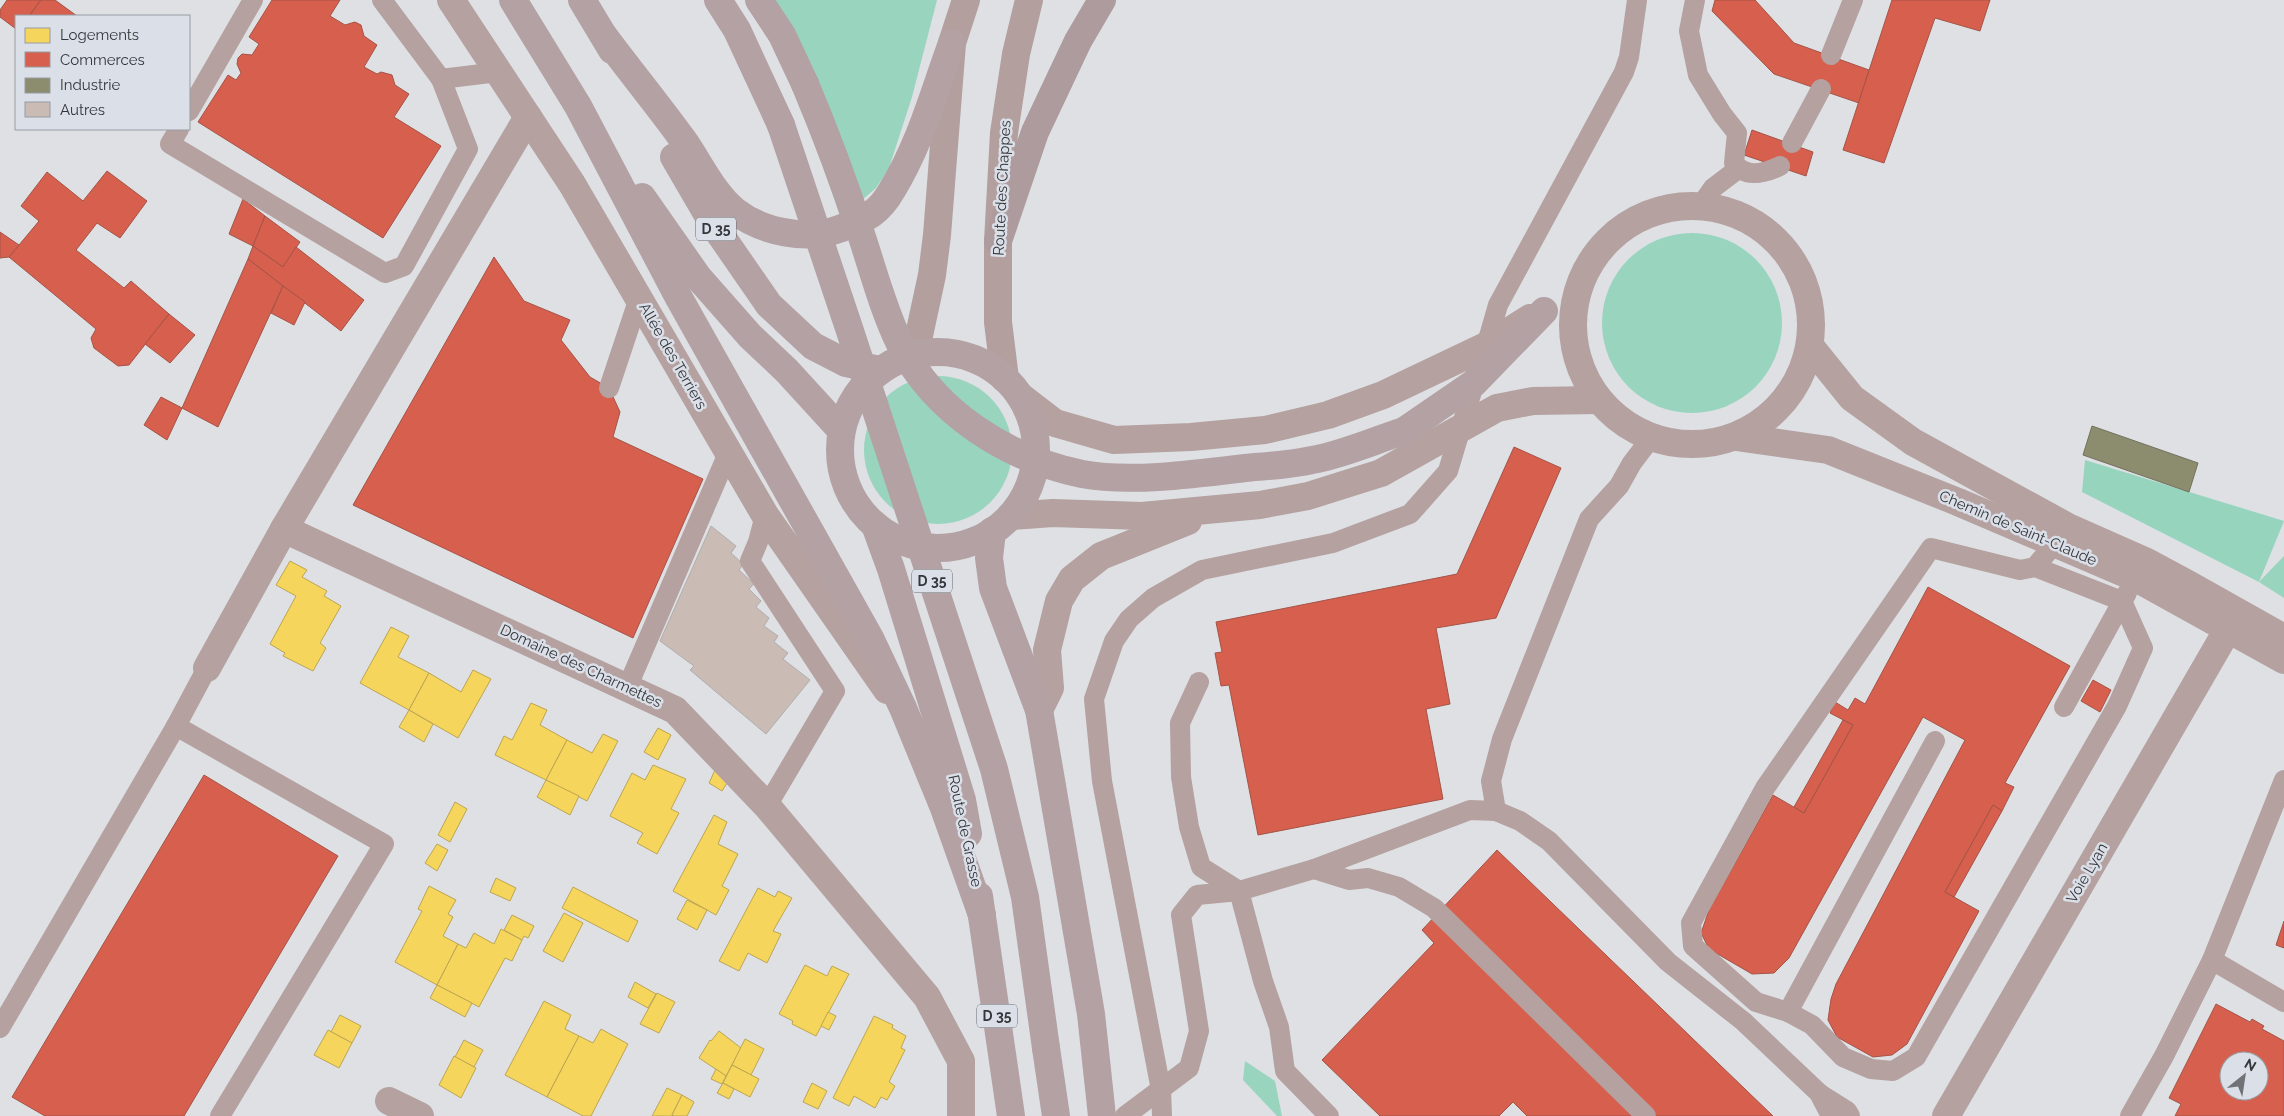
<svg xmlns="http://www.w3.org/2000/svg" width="2284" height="1116" viewBox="0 0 2284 1116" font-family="Raleway,sans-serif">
  <rect width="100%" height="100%" fill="#dee0e4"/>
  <g fill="#99d4bf">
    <path d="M755,0H937L912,97L889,168L876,188L862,200L839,213L780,41Z"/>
    <circle cx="1692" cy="323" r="90"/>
    <circle cx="938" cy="450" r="74"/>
    <path d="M2284,556V598L2259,582Z"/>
    <path d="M1245,1061L1275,1081L1282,1116H1277L1243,1080Z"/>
  </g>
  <path fill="#96d4be" d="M2085,460L2284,521L2259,582L2082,492Z"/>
  <g fill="#f6d55c" stroke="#bca552">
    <path d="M290,561L307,570L302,577L327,591L324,596L341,606L320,643L326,648L313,671L283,656L285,653L270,644L296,596L276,585Z"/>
    <path d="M391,627L409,636L398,657L429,673L409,710L360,683Z"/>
    <path d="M473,670L491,679L458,738L409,710L429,673L461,692Z"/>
    <path d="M531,703L547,710L540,725L567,740L546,780L495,755L504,736L512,740Z"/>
    <path d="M409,710L433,724L424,742L399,727Z"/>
    <path d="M658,728L671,735L658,760L644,752Z"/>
    <path d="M603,734L618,741L587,801L546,780L567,740L592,753Z"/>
    <path d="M653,765L686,779L671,809L679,813L657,854L637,843L643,833L610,816L632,773L645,780Z"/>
    <path d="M715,770L727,783L722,791L709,783Z"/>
    <path d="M546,780L579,796L570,815L537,797Z"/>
    <path d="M455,802L467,809L450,842L438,835Z"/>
    <path d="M714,815L727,822L718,844L738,854L722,886L729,890L716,915L673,891Z"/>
    <path d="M437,844L448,850L437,871L425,863Z"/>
    <path d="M496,878L516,888L510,901L490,892Z"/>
    <path d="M429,886L456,900L448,914L453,917L443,936L458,944L437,985L395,962L422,911L418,909Z"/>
    <path d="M573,887L638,921L628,942L562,908Z"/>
    <path d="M758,888L775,897L778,891L792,898L773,931L781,934L767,963L748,953L739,971L719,961Z"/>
    <path d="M687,900L707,910L697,930L677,919Z"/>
    <path d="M564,913L583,923L563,962L543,951Z"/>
    <path d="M512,915L534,926L528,938L524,936L522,940L504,930Z"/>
    <path d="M501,929L522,940L512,961L505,958L479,1007L437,985L458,944L466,948L474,933L494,944Z"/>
    <path d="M805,965L827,976L832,966L849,974L816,1036L792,1024L793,1021L779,1014Z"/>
    <path d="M635,982L656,994L648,1008L628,997Z"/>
    <path d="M437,985L472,1003L465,1017L430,998Z"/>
    <path d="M657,993L675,1002L659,1033L640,1024Z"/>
    <path d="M544,1001L571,1015L565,1029L579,1036L547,1097L505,1075Z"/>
    <path d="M828,1012L836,1016L829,1030L821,1026Z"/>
    <path d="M340,1015L361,1026L352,1043L331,1032Z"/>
    <path d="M874,1016L893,1025L892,1028L906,1036L901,1048L905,1050L889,1082L895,1086L887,1100L881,1097L875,1108L854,1096L849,1106L833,1098Z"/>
    <path d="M601,1029L628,1044L591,1116H583L547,1097L579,1036L593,1043Z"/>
    <path d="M328,1030L352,1043L339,1068L314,1055Z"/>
    <path d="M719,1031L741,1048L726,1076L699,1058L710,1040L711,1041Z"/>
    <path d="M745,1039L764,1049L751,1075L732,1065Z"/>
    <path d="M464,1040L483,1050L474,1067L455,1057Z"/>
    <path d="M454,1056L476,1068L461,1098L439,1085Z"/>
    <path d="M732,1065L759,1079L750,1097L723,1083Z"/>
    <path d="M716,1069L726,1076L722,1084L711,1079Z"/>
    <path d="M723,1083L734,1089L729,1099L717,1093Z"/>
    <path d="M812,1083L827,1091L818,1109L803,1102Z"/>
    <path d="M667,1088L682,1095L672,1115L674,1116H652Z"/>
    <path d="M682,1095L694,1102L687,1116H674L672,1115Z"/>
  </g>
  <g fill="#d6604d" stroke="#a55347" fill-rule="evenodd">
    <path d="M7,0H41L29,16H16V29L0,17V10Z"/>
    <path d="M41,0H55L77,16H29Z"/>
    <path d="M272,0H340L330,16L345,25L355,22L361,25L364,36L377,45L364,67L377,74L381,72L392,75L395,85L409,94L394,117L441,146L383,238L198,122L228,75L236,80L241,73L237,64L238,58L242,54L252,55L259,44L249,37Z"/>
    <path d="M1715,0H1755L1794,43L1869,70L1859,103L1774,74L1712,11Z"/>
    <path d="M1892,0H1990L1980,31L1935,18L1884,163L1843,150Z"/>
    <path d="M1752,130L1813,152L1806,176L1744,155Z"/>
    <path d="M107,171L147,201L120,238L97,223L76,250L124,288L131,281L169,314L129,365L118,366L94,348L91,338L96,329L9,257L39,221L21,206L47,172L83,201Z"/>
    <path d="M243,199L265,216L253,246L229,234Z"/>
    <path d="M265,216L300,242L283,267L253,246Z"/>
    <path d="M0,232L19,245L9,257L0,258Z"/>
    <path d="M253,246L283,267L296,247L364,300L341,331L248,259Z"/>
    <path d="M494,257L524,301L570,320L561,340L590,377L609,388L620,412L613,437L703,479L633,638L353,505Z"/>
    <path d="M248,259L283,286L218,427L182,408Z"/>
    <path d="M283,286L305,302L294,325L271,313Z"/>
    <path d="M169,314L195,335L170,363L145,344Z"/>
    <path d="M161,397L182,408L167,440L144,425Z"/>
    <path d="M1514,447L1561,468L1496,618L1436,628L1450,704L1426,709L1443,799L1258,835L1229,685L1221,686L1215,653L1222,652L1216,622L1457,574Z"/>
    <path d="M1928,587L2070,666L2005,783L2014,787L2002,811L1993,805L1945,892L1979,911L1907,1044L1892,1055L1873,1057L1837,1037L1828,1020L1831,999L1836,984L1965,740L1923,717L1789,958L1774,973L1752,974L1709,949L1701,933L1709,910L1773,795L1804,813L1853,725L1830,713L1835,702L1848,710L1855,698L1865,704Z"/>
    <path d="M2093,680L2111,690L2100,712L2081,701Z"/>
    <path d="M1843,720L1853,725L1804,813L1794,807Z"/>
    <path d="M204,775L338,856L184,1116H45L12,1097Z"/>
    <path d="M1993,805L2002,811L1954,897L1945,892Z"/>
    <path d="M1497,850L1773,1116H1527L1513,1102L1499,1116H1380L1322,1060L1434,943L1422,930Z"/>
    <path d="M2284,921V948L2276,945Z"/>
    <path d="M2216,1004L2250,1022L2252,1019L2264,1026L2262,1029L2284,1041V1116H2175L2181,1104L2169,1098ZM2229,1061H2259V1091H2229Z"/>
  </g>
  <path fill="#8c8c6e" stroke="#72725e" d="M2092,426L2198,463L2189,492L2083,455Z"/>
  <path fill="#cabbb4" stroke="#afaeaf" d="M711,526L736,546L731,553L743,564L739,570L754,584L749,589L761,601L756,607L769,618L764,626L778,636L774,642L788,653L783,659L810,680L766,734L690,670L694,666L660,641Z"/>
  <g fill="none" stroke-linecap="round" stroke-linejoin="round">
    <g stroke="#b4a1a0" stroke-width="20">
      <path d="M382,0L441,79L498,72"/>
      <path d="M1695,0L1689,31L1698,75L1722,114L1737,133L1734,163C1746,179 1765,173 1780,166"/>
      <path d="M1831,55L1853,0"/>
      <path d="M189,111L253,0"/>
      <path d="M179,129L170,144L385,273L404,266L468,149L441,79"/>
      <path d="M1792,143L1821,89"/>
      <path d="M1701,205L1713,188L1738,169"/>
      <path d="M1485,350L1498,305L1624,72L1629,57L1637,0"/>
      <path d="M609,388L639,298"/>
      <path d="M765,515L758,542L750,561L835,691L767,806"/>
      <path d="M2035,567L2122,601L2143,648L2117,706L1916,1057L1893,1071L1871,1069L1843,1057L1812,1025L1788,1012L1756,1002L1693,946L1691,923L1765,788L1931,548L2020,570L2035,567L2055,543"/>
      <path d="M1199,682L1180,723L1181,777L1189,827L1201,867L1239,891"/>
      <path d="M627,688L729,451"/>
      <path d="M2064,707L2127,593"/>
      <path d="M176,726L384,844L220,1116"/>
      <path d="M1496,811L1491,781L1502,739L1589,519L1619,486L1632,463L1651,438"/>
      <path d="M1314,869L1349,880L1368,878L1399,887L1434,908L1646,1116"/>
      <path d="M2212,960L2284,1002"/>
      <path d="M1788,1012L1935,741"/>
      <path d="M0,1028L176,726L207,668"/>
      <path d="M1820,1094L1847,1111L1850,1116"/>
      <path d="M1125,1116L1189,1068L1199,1031L1181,915L1197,895L1239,891"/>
      <path d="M1162,1116L1161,1090L1102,781L1094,699L1114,641L1129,619L1153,598L1202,570L1333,543L1410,514L1448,471L1476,378"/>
      <path d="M1329,1116L1285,1071L1279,1027L1263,981L1239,891L1314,869L1470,810L1496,811L1520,821L1549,841L1668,962L1743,1021L1819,1093L1831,1116"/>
      <path d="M2130,1116L2164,1056L2212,960L2284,780"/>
    </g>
    <g stroke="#b4a1a0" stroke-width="28">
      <path d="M451,0L572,184L765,515L887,690"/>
      <path d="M284,529L528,117"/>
      <path d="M207,668L284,529L675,710L767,806L927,997L961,1061V1116"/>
      <path d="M389,1101L420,1116"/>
      <path d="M1946,1116L2228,629"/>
    </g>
    <g stroke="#b4a1a0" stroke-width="28">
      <circle cx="1692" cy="325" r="119"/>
      <path d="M1810,346L1852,398L1913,442L2068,527L2147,562L2188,584L2284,638"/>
      <path d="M1020,396L1055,423L1114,440L1191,437L1265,430L1328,415L1383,395L1486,346L1530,318"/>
      <path d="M1736,437L1828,450L1958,502L2136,578L2284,660"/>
      <path d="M1011,516L1053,513L1142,516L1260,505L1308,496L1381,473L1497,408L1533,401L1598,400"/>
      <path d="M1039,710L1050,688L1047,650L1059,601L1072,579L1101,556L1188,521"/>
    </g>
    <g stroke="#b29f9e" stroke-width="28">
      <path d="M915,354L932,275L937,235L952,43L966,0"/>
      <path d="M1005,379L998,322V241L1004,133L1016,54L1029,0"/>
    </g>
    <g stroke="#b3a1a3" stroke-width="28">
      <path d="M513,0L578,106L679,298L870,638L903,708L944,808L982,915"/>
      <path d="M582,0L612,50"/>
      <path d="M718,0L737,30L781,125"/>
      <path d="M759,0L782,35L805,84"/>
      <path d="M604,36C630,71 658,105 684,141C700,164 713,193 735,211C762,232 807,241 839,229C864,219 878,215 892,190C920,145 934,92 952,43"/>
      <path d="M674,157L713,224L769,305L813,346L846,363L880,370"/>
      <path d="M642,197L698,277L750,336L787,371L841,430"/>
      <circle cx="938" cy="450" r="98"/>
      <path d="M1404,431L1474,383L1544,311"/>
      <path d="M875,525L891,569L962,800L968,834"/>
      <path d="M992,531L989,558L993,588L1039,710L1091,1014L1102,1116"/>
      <path d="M979,896L1011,1116"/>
      <path d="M1046,1048L1056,1116"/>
    </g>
    <path stroke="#ad9b9d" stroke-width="28" d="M998,241L1035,132L1078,41L1102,0"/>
    <g stroke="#b3a1a3" stroke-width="28">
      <path d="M805,84C826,134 844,182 861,234C873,270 883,309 900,344C935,413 1008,459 1082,474C1130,483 1196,474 1245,468C1267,466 1290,465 1312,460C1342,455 1375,440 1404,431"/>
      <path d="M781,125L849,328L994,769L1025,897L1046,1048"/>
    </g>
  </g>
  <g text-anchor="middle" stroke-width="5" stroke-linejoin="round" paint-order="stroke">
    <g fill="#dadfe8" stroke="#66696e" stroke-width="1">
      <rect x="696" y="217.5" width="40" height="23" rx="4"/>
      <rect x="912" y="569.5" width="40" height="23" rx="4"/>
      <rect x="977" y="1004.5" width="40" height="23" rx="4"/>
    </g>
    <g font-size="14" font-weight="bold" fill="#34363a">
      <text x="716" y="234">D 35</text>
      <text x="932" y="586">D 35</text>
      <text x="997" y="1021">D 35</text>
    </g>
    <g font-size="15" fill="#34363a" stroke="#dadfe8">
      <text transform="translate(1002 188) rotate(-87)" y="5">Route des Chappes</text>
      <text transform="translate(673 356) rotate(60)" y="5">Allée des Terriers</text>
      <text transform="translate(2018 528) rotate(23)" y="5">Chemin de Saint-Claude</text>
      <text transform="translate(581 666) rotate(25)" y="5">Domaine des Charmettes</text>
      <text transform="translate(965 831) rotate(78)" y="5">Route de Grasse</text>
      <text transform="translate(2087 873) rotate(-60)" y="5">Voie Lyan</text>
    </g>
  </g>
  <rect x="15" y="15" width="175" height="115" fill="#dadfe8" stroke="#989ba2"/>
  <rect x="25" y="28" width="25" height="15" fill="#f6d55c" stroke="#989ba2"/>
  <text x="60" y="40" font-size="15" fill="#34363a">Logements</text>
  <rect x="25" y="52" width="25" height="15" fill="#d6604d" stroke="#989ba2"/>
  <text x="60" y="65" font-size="15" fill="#34363a">Commerces</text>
  <rect x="25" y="78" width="25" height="15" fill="#8c8c6e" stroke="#989ba2"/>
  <text x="60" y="90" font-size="15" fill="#34363a">Industrie</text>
  <rect x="25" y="102" width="25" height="15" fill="#cabbb4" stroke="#989ba2"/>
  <text x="60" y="115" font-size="15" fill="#34363a">Autres</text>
  <g transform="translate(2244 1076) rotate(30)"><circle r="24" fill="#dadfe8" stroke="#989ba2"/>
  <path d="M0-4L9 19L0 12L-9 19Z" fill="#707276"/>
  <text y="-8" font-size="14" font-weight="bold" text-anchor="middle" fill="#34363a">N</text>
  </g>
</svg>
